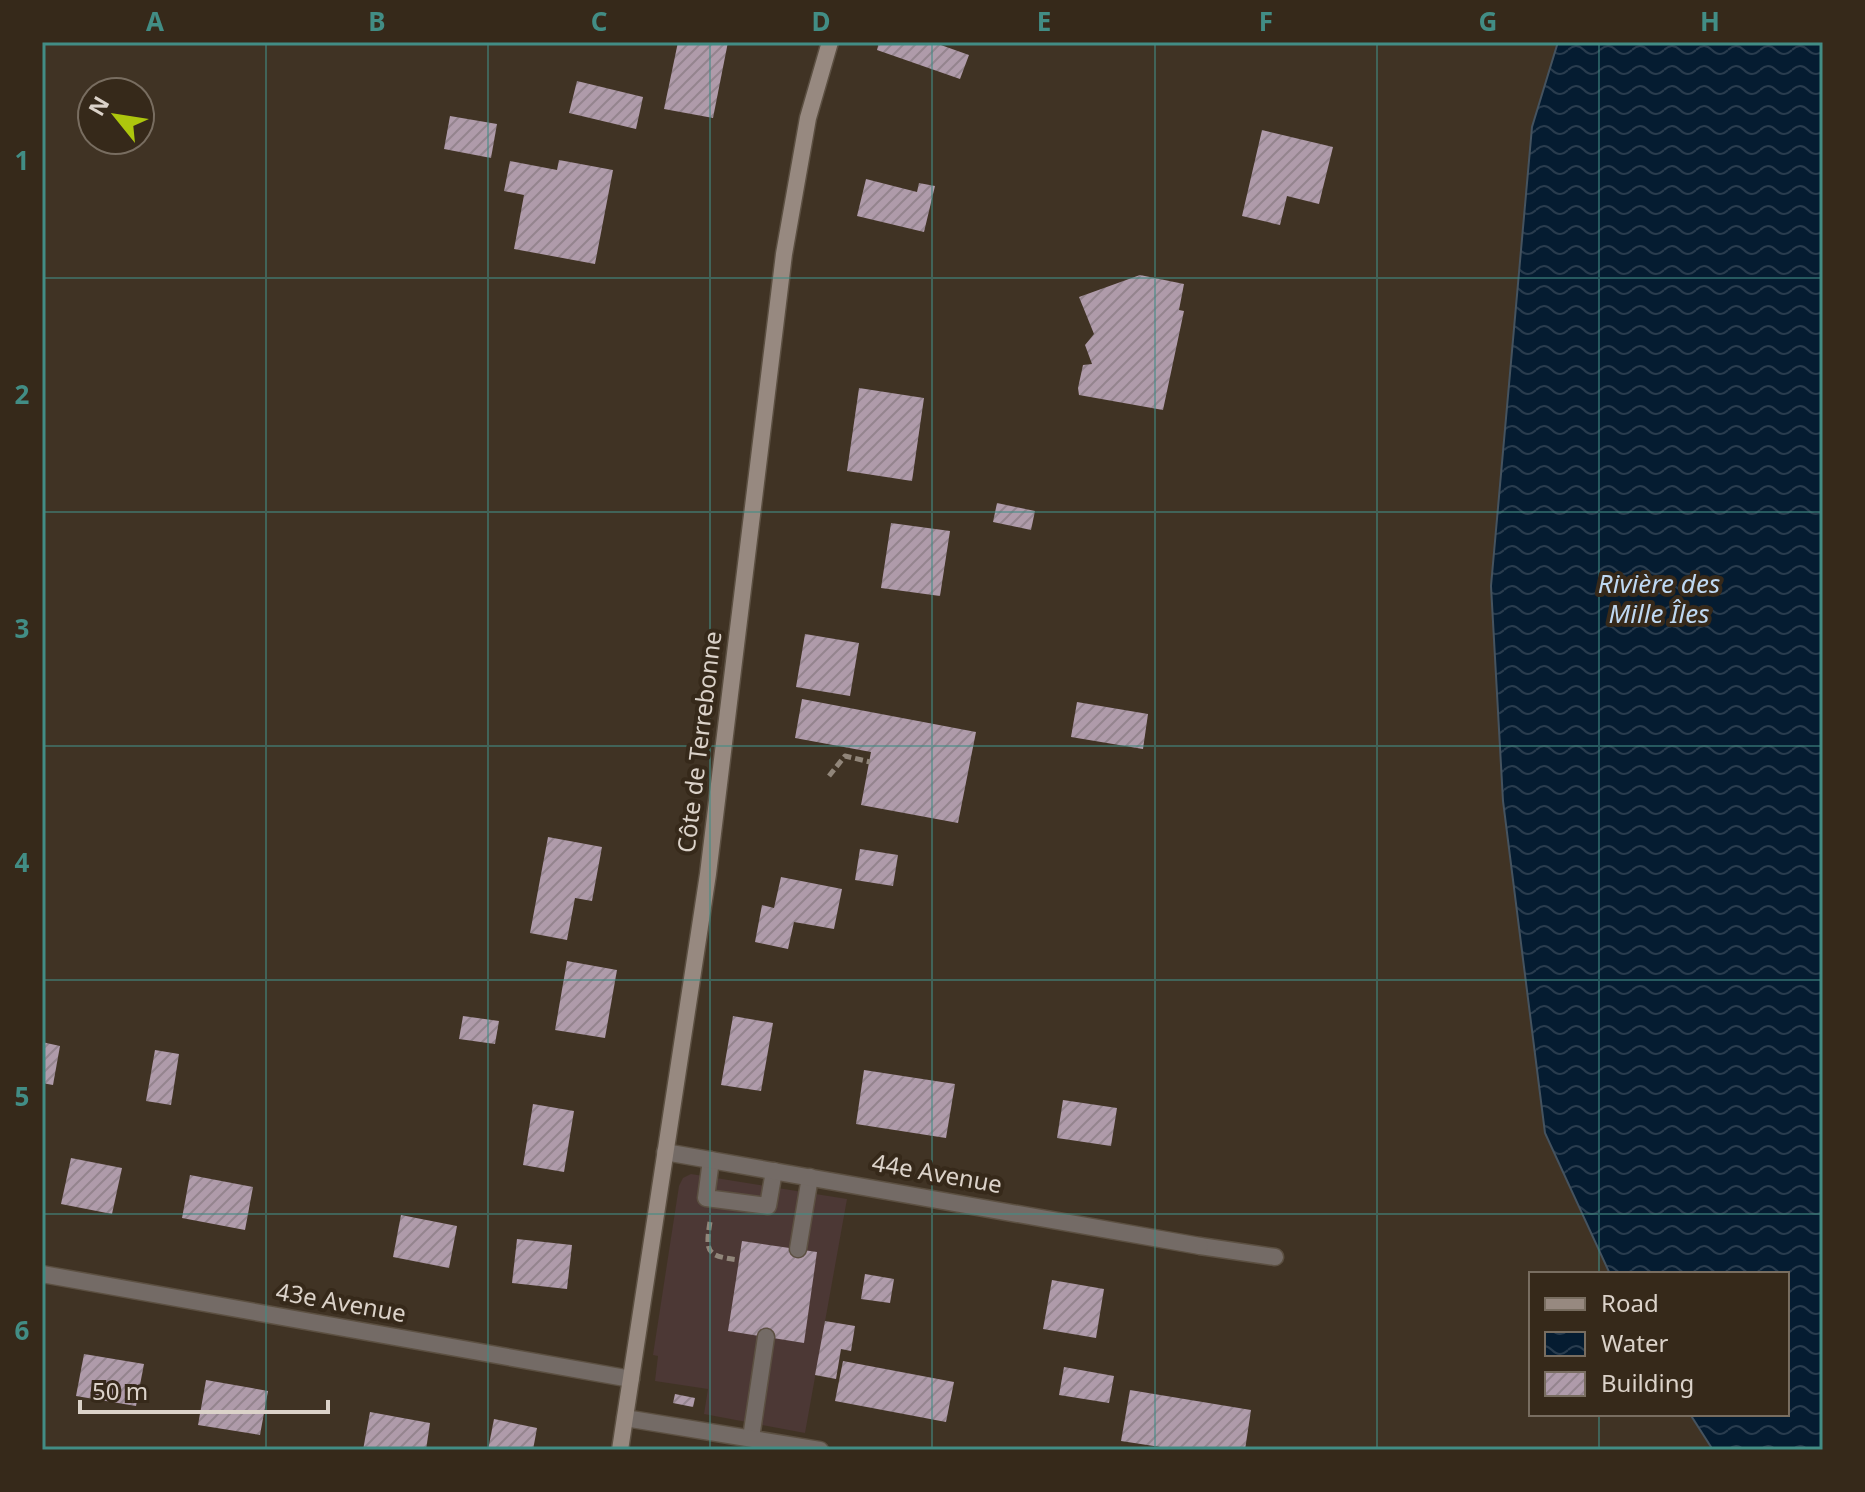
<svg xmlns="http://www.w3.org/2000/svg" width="1865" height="1492" viewBox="0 0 1865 1492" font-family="'Noto Sans',sans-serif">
  <defs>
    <pattern id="water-waves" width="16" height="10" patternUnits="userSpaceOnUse" patternTransform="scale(2)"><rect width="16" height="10" fill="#051c31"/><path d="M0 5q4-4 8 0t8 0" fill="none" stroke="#293c4e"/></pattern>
    <pattern id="building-hatch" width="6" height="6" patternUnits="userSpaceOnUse" patternTransform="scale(2)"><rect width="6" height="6" fill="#af9baa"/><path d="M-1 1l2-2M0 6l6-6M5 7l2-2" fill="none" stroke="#94848e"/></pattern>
  </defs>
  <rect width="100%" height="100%" fill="#403324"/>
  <path fill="#4c3835" d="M691,1174L847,1199L805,1433L704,1414L708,1389L655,1381L658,1356L653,1355L679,1186L683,1178Z"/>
  <path fill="url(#water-waves)" stroke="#45535f" stroke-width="2" d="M1558,42H1823V1450H1713L1690,1414H1787V1274H1610L1545,1133L1503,801L1491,586L1532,127Z"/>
  <g fill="url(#building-hatch)">
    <path d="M678,42H728L713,118L664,109Z"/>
    <path d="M879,42H938V44L969,55L960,79L877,50Z"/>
    <path d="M577,81L643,97L636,129L569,113Z"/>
    <path d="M450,116L497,124L491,158L444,149Z"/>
    <path d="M1262,130L1333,147L1319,204L1287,196L1280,225L1242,216Z"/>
    <path d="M559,160L613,170L595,264L514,249L524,195L504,191L510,161L557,170Z"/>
    <path d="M866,179L917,192L919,183L935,186L924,232L857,216Z"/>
    <path d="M1140,275L1184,284L1179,310L1184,311L1163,410L1079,395L1078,388L1083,365L1092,364L1085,345L1094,334L1079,297Z"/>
    <path d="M859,388L924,398L912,481L847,471Z"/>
    <path d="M997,503L1035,511L1031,530L993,522Z"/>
    <path d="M891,523L950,531L940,596L881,588Z"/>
    <path d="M805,634L859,643L850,696L796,687Z"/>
    <path d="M802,699L976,732L958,823L861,805L871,752L795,738Z"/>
    <path d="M1077,702L1148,714L1143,749L1071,737Z"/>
    <path d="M548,837L602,847L592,901L575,898L567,940L530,933Z"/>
    <path d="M860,849L898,855L893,886L855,880Z"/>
    <path d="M781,877L842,889L834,929L794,922L788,949L755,942L762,905L774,908Z"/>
    <path d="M567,961L617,970L605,1038L555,1030Z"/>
    <path d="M463,1016L499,1021L495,1044L459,1039Z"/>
    <path d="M733,1016L773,1023L761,1091L721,1085Z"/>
    <path d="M42,1042L60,1046L53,1085L42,1083Z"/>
    <path d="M155,1050L179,1054L171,1105L146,1101Z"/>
    <path d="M864,1070L955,1084L946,1138L856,1124Z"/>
    <path d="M1063,1100L1117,1108L1111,1146L1057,1138Z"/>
    <path d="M533,1104L574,1111L564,1172L523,1165Z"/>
    <path d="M71,1158L122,1168L112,1214L61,1204Z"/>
    <path d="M190,1175L253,1187L245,1230L182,1218Z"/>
    <path d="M401,1215L457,1226L449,1268L393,1257Z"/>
    <path d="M517,1239L572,1245L567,1289L512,1283Z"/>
    <path d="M742,1241L817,1252L804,1343L728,1331Z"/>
    <path d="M865,1274L894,1279L890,1303L861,1299Z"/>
    <path d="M1052,1280L1104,1289L1096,1338L1043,1329Z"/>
    <path d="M825,1321L855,1326L851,1351L841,1349L836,1379L815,1375Z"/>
    <path d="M84,1354L144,1364L136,1406L76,1396Z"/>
    <path d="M843,1361L954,1382L946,1422L835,1401Z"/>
    <path d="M1064,1367L1114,1376L1109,1403L1059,1395Z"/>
    <path d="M206,1380L268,1391L260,1435L198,1425Z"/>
    <path d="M1130,1390L1251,1410L1245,1450H1180L1121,1441Z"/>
    <path d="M675,1394L695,1398L693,1407L673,1403Z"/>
    <path d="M370,1412L430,1423L426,1450H363Z"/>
    <path d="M494,1419L537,1428L533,1450H488Z"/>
  </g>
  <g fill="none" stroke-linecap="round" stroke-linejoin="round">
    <g stroke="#5c5042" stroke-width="19">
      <g id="lane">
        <path d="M711,1160L706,1198L768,1206L774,1171"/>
        <path d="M1200,1246L1275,1257"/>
        <path d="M798,1249L810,1177"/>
        <path d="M751,1438L766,1337"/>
      </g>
    </g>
    <g stroke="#5c5042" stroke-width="19">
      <g id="street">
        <path d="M665,1152L1200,1246"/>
        <path d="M42,1274L631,1379"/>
        <path d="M625,1418L820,1450"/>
      </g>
    </g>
    <g stroke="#5c5042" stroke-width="19">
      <path id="secondary" d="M620,1450L708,874L784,254L808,118L830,42"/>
    </g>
    <g stroke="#91867a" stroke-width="5" stroke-dasharray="8 4" stroke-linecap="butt">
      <path d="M829,776L845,756L870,762"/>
      <path d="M710,1222C705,1253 707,1256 739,1260"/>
    </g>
    <use href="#lane" stroke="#746b66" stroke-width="16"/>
    <use href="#street" stroke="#746b66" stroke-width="16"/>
    <use href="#secondary" stroke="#978980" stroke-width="16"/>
  </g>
  <path fill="none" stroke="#428d85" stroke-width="2" stroke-opacity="0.55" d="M266,42V1450M488,42V1450M710,42V1450M932,42V1450M1155,42V1450M1377,42V1450M1599,42V1274M42,278H1823M42,512H1823M42,746H1823M42,980H1823M42,1214H1823M1599,1414V1450"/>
  <g text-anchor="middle" stroke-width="8" stroke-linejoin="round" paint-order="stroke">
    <g font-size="24" fill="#dbd2c9" stroke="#36291a">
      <text transform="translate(700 742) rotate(-83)" y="8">Côte de Terrebonne</text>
      <text transform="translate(937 1174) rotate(10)" y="8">44e Avenue</text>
      <text transform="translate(341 1303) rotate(10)" y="8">43e Avenue</text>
    </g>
    <g font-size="26" font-style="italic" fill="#bed8f2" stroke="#36291a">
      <text x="1659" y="593">Rivière des<tspan x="1659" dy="30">Mille Îles</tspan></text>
    </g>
  </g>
  <rect width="1865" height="1492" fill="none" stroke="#36291a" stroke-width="88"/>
  <rect x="1529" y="1272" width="260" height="144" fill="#36291a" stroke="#786d60" stroke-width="2"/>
  <rect x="1545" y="1298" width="40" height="12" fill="#978980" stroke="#786d60" stroke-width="2"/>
  <text x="1601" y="1312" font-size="24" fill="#dbd2c9">Road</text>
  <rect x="1545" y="1332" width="40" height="24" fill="url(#water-waves)" stroke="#786d60" stroke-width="2"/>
  <text x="1601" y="1352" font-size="24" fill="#dbd2c9">Water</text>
  <rect x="1545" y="1372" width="40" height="24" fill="url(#building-hatch)" stroke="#786d60" stroke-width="2"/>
  <text x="1601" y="1392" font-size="24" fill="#dbd2c9">Building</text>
  <g transform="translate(116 116) rotate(300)"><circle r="38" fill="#36291a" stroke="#786d60" stroke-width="2"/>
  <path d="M0-6L14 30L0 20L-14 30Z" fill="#adc60d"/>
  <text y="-12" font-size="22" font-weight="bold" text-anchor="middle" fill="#dbd2c9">N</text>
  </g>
  <path d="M80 1400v12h248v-12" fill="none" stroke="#dbd2c9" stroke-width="4"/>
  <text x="92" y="1400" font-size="24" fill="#dbd2c9" stroke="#36291a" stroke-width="6" paint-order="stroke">50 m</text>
  <rect x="44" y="44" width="1777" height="1404" fill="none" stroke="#428d85" stroke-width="3"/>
  <g font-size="26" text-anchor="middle" font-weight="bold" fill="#428d85">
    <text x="155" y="31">A</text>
    <text x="377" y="31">B</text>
    <text x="599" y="31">C</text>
    <text x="821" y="31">D</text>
    <text x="1044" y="31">E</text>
    <text x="1266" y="31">F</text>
    <text x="1488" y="31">G</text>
    <text x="1710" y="31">H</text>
    <text x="22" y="170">1</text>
    <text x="22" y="404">2</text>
    <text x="22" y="638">3</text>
    <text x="22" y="872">4</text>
    <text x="22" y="1106">5</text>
    <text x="22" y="1340">6</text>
  </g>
</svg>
